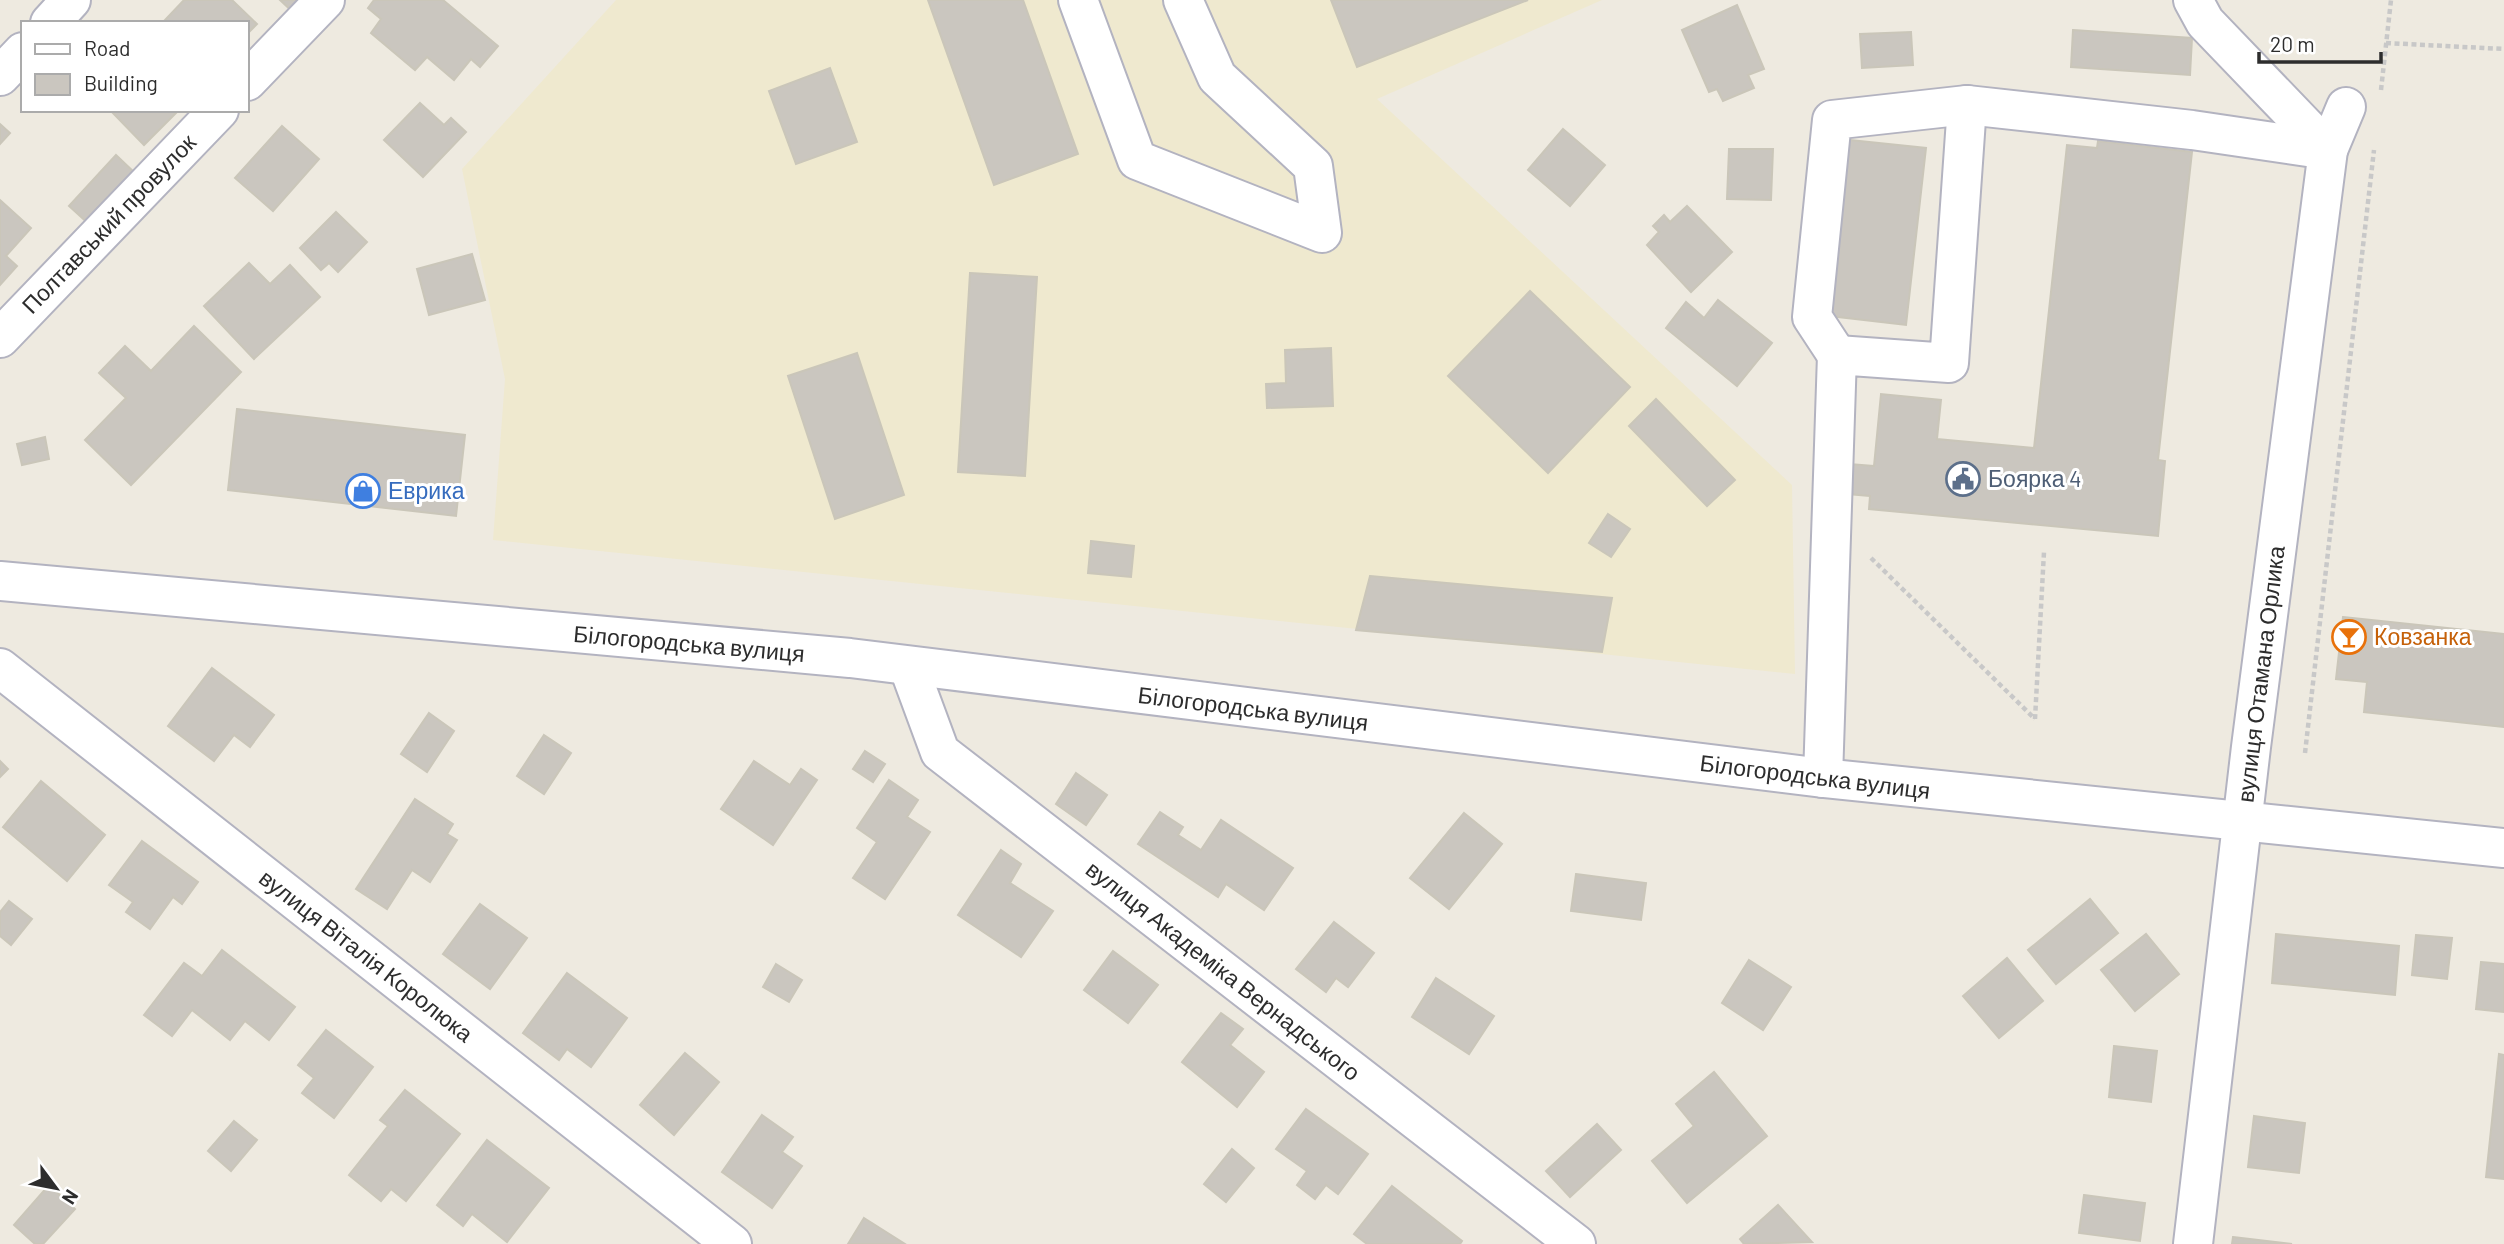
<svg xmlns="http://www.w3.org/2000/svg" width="2504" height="1244" viewBox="0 0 2504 1244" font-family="Barlow,sans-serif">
  <rect width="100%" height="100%" fill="#eeeae0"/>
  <path fill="#efe9cf" d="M616,0H1602L1377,99L1792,485L1795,674L493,540L505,379L462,169Z"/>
  <g fill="#cac6bf" stroke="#cac6b9" stroke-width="2">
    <path d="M184,0H232L257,24L247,34V23H168L165,20Z"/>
    <path d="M280,0H309L296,15Z"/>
    <path d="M374,0H443L498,46L480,67L471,59L454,80L427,57L415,70L371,33L381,19L368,8Z"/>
    <path d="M928,0H1023L1078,154L994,185Z"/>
    <path d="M1331,0H1528L1357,67Z"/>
    <path d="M1737,5L1764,69L1748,75L1754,88L1723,101L1717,89L1709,92L1682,30Z"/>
    <path d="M2073,30L2192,38L2190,75L2071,67Z"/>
    <path d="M1911,32L1913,65L1862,68L1860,34Z"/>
    <path d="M830,68L857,142L796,164L769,91Z"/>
    <path d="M420,103L444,125L451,118L466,132L423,177L384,140Z"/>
    <path d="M110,110H177L178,111L144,145Z"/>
    <path d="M0,124L10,133L0,144Z"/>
    <path d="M282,126L319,159L273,211L235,178Z"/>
    <path d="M1563,129L1605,165L1570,206L1528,170Z"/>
    <path d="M1850,140L1926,148L1906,325L1830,316Z"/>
    <path d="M2098,141L2192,152L2158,460L2165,461L2158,536L1869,509L1870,496L1848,494L1850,464L1874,466L1881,394L1941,400L1937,439L2034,448L2067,145L2097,148Z"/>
    <path d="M1729,149H1773L1771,200L1727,199Z"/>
    <path d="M116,155L136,174L90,225L69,206Z"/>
    <path d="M0,200L31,228L6,256L17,266L0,285Z"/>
    <path d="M1687,206L1732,252L1691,292L1647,245L1659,232L1653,226L1664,215L1670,222Z"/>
    <path d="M336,212L367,242L338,272L329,263L321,270L300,248Z"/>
    <path d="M472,254L485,300L429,315L417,269Z"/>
    <path d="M249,263L270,284L290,265L320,297L254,359L204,306Z"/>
    <path d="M970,273L1037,277L1025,476L958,472Z"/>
    <path d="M1530,291L1630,387L1548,473L1448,376Z"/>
    <path d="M1718,300L1772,343L1737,386L1666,328L1686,302L1704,318Z"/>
    <path d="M194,326L241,372L131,485L85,440L126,398L99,373L125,346L151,371Z"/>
    <path d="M1331,348L1333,406L1267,408L1266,384L1286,383L1285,350Z"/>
    <path d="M857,353L904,495L835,519L788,376Z"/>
    <path d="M1656,399L1735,480L1707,506L1629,426Z"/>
    <path d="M237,409L465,435L456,516L228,490Z"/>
    <path d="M45,437L49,459L22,465L17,444Z"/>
    <path d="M1608,514L1630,529L1611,557L1589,543Z"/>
    <path d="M1091,541L1134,546L1131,577L1088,573Z"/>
    <path d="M1370,576L1612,598L1602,652L1356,630Z"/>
    <path d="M2343,617L2504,634V727L2364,712L2367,682L2336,679Z"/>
    <path d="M212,668L274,715L250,747L234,735L214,761L168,726Z"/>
    <path d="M429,713L454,731L427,772L401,754Z"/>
    <path d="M544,735L571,753L544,794L517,776Z"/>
    <path d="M865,751L885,764L873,782L853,769Z"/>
    <path d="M0,761L8,769L0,777Z"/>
    <path d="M754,761L790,785L801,769L817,780L773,845L721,809Z"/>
    <path d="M1076,773L1107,795L1086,825L1056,804Z"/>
    <path d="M889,780L918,800L907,817L930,832L885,899L853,878L877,842L857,828Z"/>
    <path d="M41,781L105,835L67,881L3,827Z"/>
    <path d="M415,799L453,824L447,834L457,840L430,882L412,870L387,909L356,889Z"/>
    <path d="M1160,812L1183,827L1178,835L1201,850L1221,820L1293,868L1264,910L1226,884L1218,897L1138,844Z"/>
    <path d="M1464,813L1502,844L1449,909L1410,878Z"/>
    <path d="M142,841L198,882L182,904L173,897L150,929L126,912L133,902L109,885Z"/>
    <path d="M1001,850L1021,864L1010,883L1053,911L1021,957L958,915Z"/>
    <path d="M1576,874L1646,883L1641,920L1571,911Z"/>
    <path d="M2090,899L2118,933L2056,984L2028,950Z"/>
    <path d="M9,901L32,919L11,945L0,936V912Z"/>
    <path d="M480,904L527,938L490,989L443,954Z"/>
    <path d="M1334,922L1374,953L1348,987L1336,978L1326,992L1296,969Z"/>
    <path d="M2146,934L2179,974L2135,1011L2101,970Z"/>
    <path d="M2276,934L2399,946L2395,995L2272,983Z"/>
    <path d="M2416,935L2452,938L2447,979L2412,975Z"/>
    <path d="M222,950L295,1007L269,1040L245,1021L230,1040L192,1010L172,1036L144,1015L184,963L202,976Z"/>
    <path d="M1113,951L1158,985L1128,1023L1084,990Z"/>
    <path d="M2007,958L2043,1001L1999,1038L1963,996Z"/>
    <path d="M1749,960L1791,987L1763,1030L1722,1003Z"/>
    <path d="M2481,962L2504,964V1012L2476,1009Z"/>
    <path d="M776,964L802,980L789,1002L763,987Z"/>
    <path d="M567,973L627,1018L591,1067L567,1049L559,1060L523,1033Z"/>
    <path d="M1436,978L1494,1016L1469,1054L1412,1017Z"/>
    <path d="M1221,1013L1243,1029L1230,1045L1264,1072L1237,1107L1182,1062Z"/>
    <path d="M326,1030L373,1067L334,1118L302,1093L314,1078L298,1065Z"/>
    <path d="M2114,1046L2157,1051L2151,1102L2109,1097Z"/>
    <path d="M685,1053L719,1082L674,1135L640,1105Z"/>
    <path d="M2499,1054L2504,1055V1179L2486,1177Z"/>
    <path d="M1714,1072L1767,1136L1687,1203L1652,1161L1694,1126L1676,1104Z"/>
    <path d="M405,1090L460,1134L406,1201L391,1189L381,1201L349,1175L388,1126L380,1120Z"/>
    <path d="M1306,1109L1368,1154L1338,1194L1326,1185L1315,1199L1297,1185L1307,1171L1276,1149Z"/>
    <path d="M762,1115L793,1137L782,1152L802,1166L772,1208L722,1172Z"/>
    <path d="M2254,1116L2305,1123L2299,1173L2248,1167Z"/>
    <path d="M234,1121L257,1140L231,1171L208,1151Z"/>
    <path d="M1597,1124L1621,1150L1570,1197L1546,1171Z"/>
    <path d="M487,1140L549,1188L507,1242L472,1214L463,1226L437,1205Z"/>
    <path d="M1232,1149L1254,1168L1226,1202L1204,1184Z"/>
    <path d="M49,1185L75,1209L43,1244H35L14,1225Z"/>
    <path d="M1392,1186L1462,1241L1460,1244H1367L1354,1234Z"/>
    <path d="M2084,1195L2145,1203L2140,1241L2079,1233Z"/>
    <path d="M1778,1205L1812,1242L1744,1244L1740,1239Z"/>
    <path d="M864,1218L905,1244H848Z"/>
    <path d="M2233,1237L2292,1244H2232Z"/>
  </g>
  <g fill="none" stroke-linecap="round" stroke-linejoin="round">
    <g stroke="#b3b3c0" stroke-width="42">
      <g id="minor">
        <path d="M1078,0L1137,160L1322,233L1313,166L1217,77L1183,0"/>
        <path d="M2193,0L2205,22L2328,150"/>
        <path d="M50,23L71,0"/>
        <path d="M0,76L23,52"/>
        <path d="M247,81L325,0"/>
        <path d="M0,338L219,110"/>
        <path d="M1837,355L1812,317L1832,120L1967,105L2192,130L2328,150"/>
        <path d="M0,581L850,658L1823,778L2504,848"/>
        <path d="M0,668L732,1244"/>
        <path d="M909,668L940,752L1576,1244"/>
        <path d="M1823,778L1837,355L1949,363L1967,105"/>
        <path d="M2193,1244L2251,747L2328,150L2346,107"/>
      </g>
    </g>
    <g stroke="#c8c8c8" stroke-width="4.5" stroke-dasharray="5 3.5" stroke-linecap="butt">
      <path d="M2386,43L2504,49"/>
      <path d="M2381,90L2391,0"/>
      <path d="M1871,558L2035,719"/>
      <path d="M2035,719L2044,552"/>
      <path d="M2305,753L2374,150"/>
    </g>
    <use href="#minor" stroke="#fff" stroke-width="38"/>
  </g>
  <defs>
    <g id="civic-ring" transform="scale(1.75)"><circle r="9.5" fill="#fff" stroke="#5c6f8a" stroke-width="1.5"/><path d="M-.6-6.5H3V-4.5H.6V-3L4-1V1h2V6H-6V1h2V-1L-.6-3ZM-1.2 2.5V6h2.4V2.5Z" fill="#5c6f8a"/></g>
    <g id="shop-ring" transform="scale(1.75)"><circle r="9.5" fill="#fff" stroke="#3f7fe0" stroke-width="1.5"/><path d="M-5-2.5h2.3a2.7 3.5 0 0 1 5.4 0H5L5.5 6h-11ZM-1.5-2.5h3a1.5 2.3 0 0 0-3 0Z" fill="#3f7fe0"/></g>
    <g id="bar-ring" transform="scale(1.75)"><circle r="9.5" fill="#fff" stroke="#e8710a" stroke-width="1.5"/><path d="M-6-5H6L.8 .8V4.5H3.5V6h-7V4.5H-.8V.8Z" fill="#e8710a"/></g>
  </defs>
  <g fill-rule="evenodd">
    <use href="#civic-ring" x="1963" y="479"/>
    <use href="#shop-ring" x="363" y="491"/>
    <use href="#bar-ring" x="2349" y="637"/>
  </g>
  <g text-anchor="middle" stroke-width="6" stroke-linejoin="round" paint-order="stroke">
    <g font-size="23" fill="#2d2d2d" stroke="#fff">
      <text transform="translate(109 224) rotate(-46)" y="8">Полтавський провулок</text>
      <text transform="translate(689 644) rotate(5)" y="8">Білогородська вулиця</text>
      <text transform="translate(2261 674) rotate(-83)" y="8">вулиця Отамана Орлика</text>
      <text transform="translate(1253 709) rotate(7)" y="8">Білогородська вулиця</text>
      <text transform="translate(1815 777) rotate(7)" y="8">Білогородська вулиця</text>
      <text transform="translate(366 956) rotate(38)" y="8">вулиця Віталія Королюка</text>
      <text transform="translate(1223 971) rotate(38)" y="8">вулиця Академіка Вернадського</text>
    </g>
    <g font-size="23" fill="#4e5e75" stroke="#fff" text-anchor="start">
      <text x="1988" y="487">Боярка 4</text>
    </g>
    <g font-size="23" fill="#366cbe" stroke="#fff" text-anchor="start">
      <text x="388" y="499">Еврика</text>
    </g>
    <g font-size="23" fill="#c56008" stroke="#fff" text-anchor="start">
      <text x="2374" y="645">Ковзанка</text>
    </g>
  </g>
  <rect x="21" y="21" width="228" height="91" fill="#ffffff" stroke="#ababab" stroke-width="2"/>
  <rect x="35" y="44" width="35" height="10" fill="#ffffff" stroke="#ababab" stroke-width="2"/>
  <text x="84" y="56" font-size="21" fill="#2d2d2d">Road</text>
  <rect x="35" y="74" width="35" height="21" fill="#cac6bf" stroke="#ababab" stroke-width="2"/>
  <text x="84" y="91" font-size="21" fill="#2d2d2d">Building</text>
  <g transform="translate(56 1188) rotate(122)" stroke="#ffffff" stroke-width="5" paint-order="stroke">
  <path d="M0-5L12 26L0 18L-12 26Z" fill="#2d2d2d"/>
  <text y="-10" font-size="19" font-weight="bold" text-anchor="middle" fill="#2d2d2d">N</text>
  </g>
  <path d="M2259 52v10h122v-10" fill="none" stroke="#2d2d2d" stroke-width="3.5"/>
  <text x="2270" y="52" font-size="21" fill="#2d2d2d" stroke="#ffffff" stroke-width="5" paint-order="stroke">20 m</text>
</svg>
